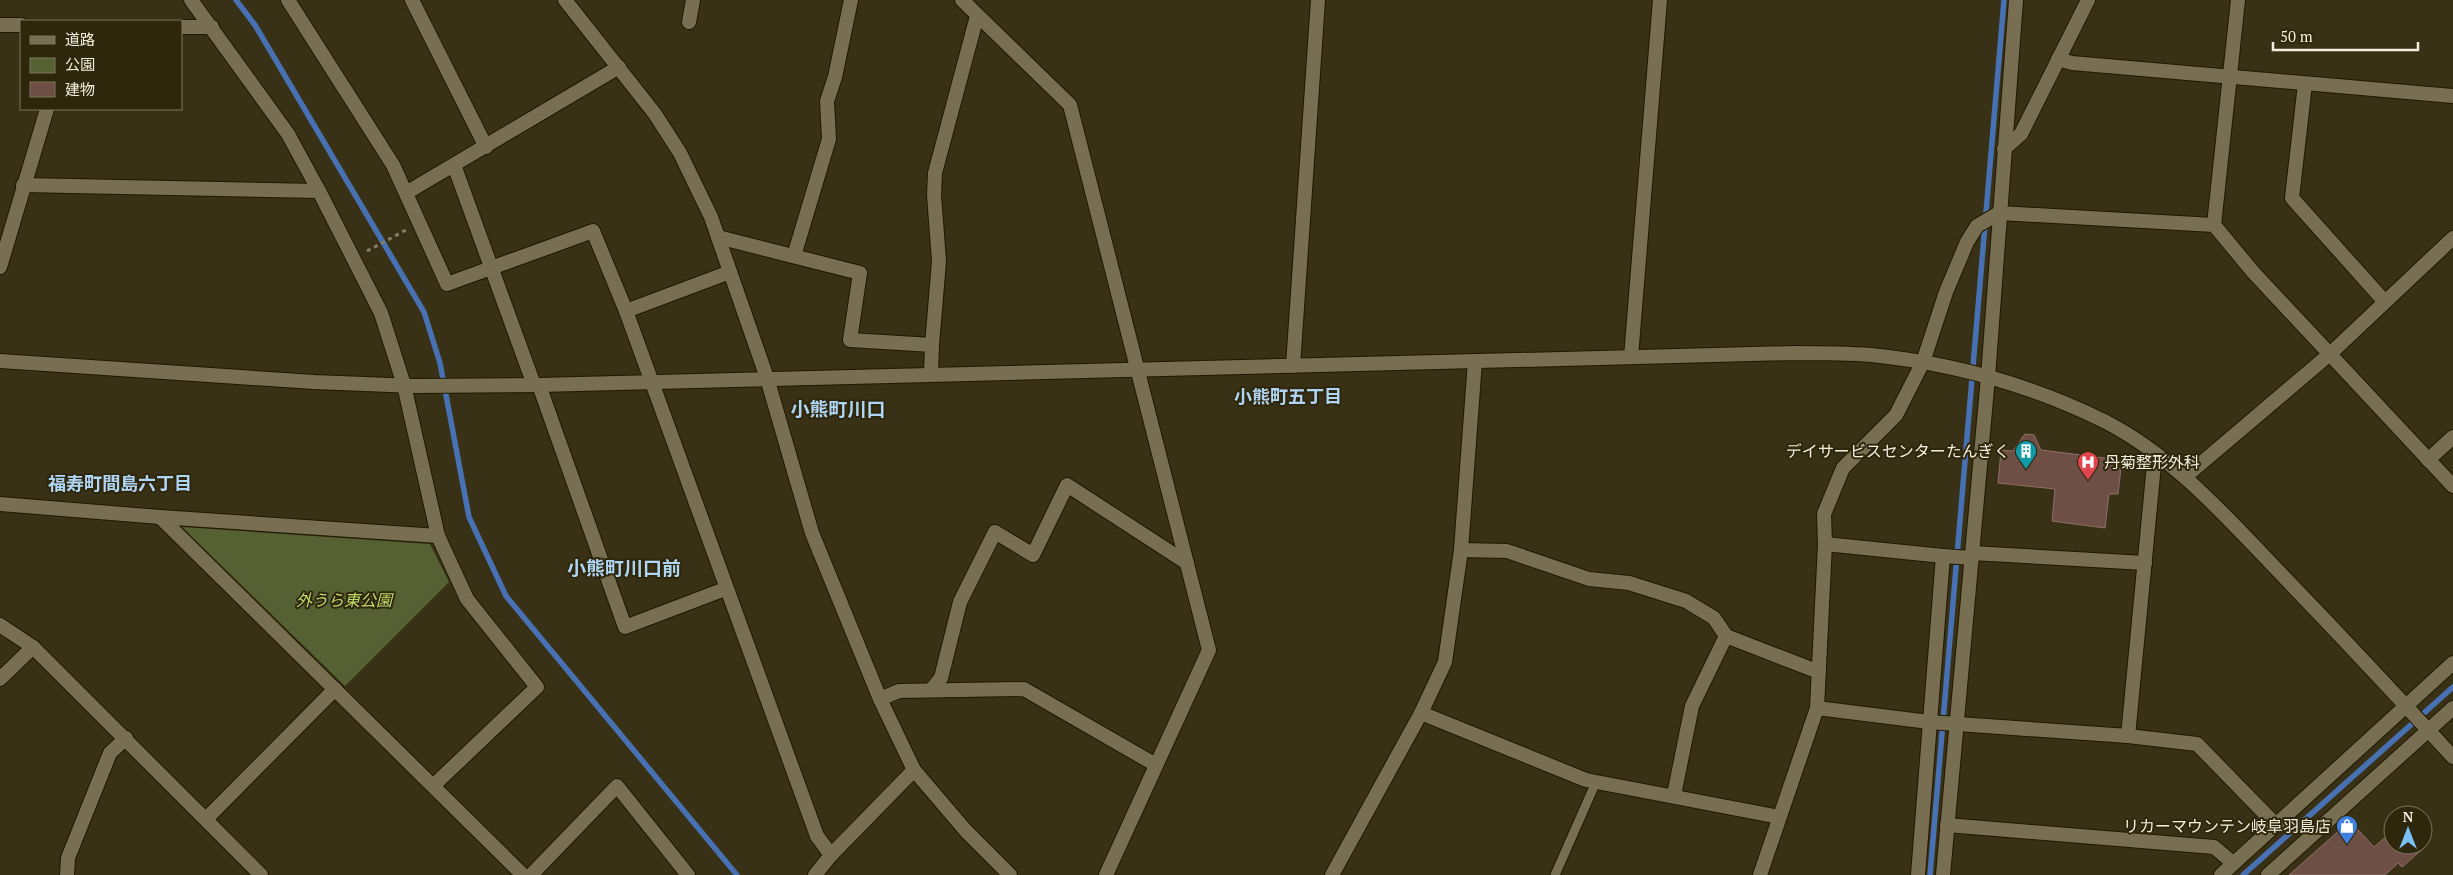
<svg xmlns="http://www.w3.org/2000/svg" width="2453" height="875" viewBox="0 0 2453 875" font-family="'PT Serif','Noto Sans JP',serif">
  <rect width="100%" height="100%" fill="#393115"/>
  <path fill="#556033" d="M182,527L430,544L449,582L345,686Z"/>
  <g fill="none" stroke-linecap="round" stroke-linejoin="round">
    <g stroke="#4871b4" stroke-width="5.5">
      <path d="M236,0L255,25L424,312L440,363L469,517L506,596L737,875"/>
      <path d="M1930,875L2004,0"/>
      <path d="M2243,875L2453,687"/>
    </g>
  </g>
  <g fill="#6d4f45" stroke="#907065">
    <path d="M2025,434L2034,435L2041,450L2113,459L2112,467L2121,468L2118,494H2109L2105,528L2052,521L2055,489L1998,483L2001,450L2013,451Z"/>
    <path d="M2350,821L2374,847L2393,831V845H2427L2402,867L2398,863L2385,875H2289Z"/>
  </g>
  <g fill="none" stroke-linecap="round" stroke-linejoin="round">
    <g stroke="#211800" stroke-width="11">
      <path id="service" d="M1555,875L1596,782"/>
    </g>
    <g stroke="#211800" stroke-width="16">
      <g id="minor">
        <path d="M191,0L288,134L319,191"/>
        <path d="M288,0L393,165L447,284L593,231L626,311L817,836L831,855"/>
        <path d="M412,0L486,147"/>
        <path d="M565,0L655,114L680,153L711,217L767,378L812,533L880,699L914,770L966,831L1010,875"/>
        <path d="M962,0L1070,105L1209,650L1106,875"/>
        <path d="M689,22L693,0"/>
        <path d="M0,25H21"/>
        <path d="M181,27H212"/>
        <path d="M2058,59L2072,63L2453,96"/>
        <path d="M2305,84L2292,198L2385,302"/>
        <path d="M2004,149L2021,134L2088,0"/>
        <path d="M454,165L534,385"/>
        <path d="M23,185L319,191L381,313L404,385L438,536"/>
        <path d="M406,193L619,67"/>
        <path d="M2214,225L2238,0"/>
        <path d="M718,237L860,273L850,340L932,345L931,374"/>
        <path d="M794,256L829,139L827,101L835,77L851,0"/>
        <path d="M0,267L47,109"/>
        <path d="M626,311L730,272"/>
        <path d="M932,345L939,261L934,195L935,173L977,16"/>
        <path d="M1631,357L1660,0"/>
        <path d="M1293,366L1318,0"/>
        <path d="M539,385L625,627L725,589"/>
        <path d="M2428,460L2453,437"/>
        <path d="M2185,477L2331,353L2453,238"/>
        <path d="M0,504L160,517"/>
        <path d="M1825,544L1943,556L1918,875"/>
        <path d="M1461,550L1507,551L1589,579L1629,583L1686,601L1714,618L1726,636L1819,672"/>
        <path d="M1972,553L2145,563"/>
        <path d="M1943,556L1972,558"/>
        <path d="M0,679L33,647"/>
        <path d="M931,690L941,678L960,602L995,532L1033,555L1067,485L1187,563"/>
        <path d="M880,699L899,691L1024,689L1156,765"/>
        <path d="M1817,708L1929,722L2128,736L2197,744L2276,825"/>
        <path d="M1421,713L1586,780L1779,817"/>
        <path d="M2128,736L2155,454"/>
        <path d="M433,786L537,687L467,599L438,536L160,517L523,875"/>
        <path d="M1674,795L1692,706L1726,636"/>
        <path d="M206,819L335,689"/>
        <path d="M1947,825L2214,847L2233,863"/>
        <path d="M67,875L68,858L110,753L126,738"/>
        <path d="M531,875L617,786L688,875"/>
        <path d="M815,875L831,855L914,770"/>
        <path d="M1332,875L1421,713L1445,662L1461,550L1475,361"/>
        <path d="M1760,875L1817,708L1825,544L1824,514L1843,468L1896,415L1923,362L1946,292L1967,242L1977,226L1999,213L2214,225L2253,272L2453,486"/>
        <path d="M2221,875L2453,663"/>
        <path d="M2268,875L2453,708"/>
      </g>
    </g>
    <g stroke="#211800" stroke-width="16">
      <g id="tertiary">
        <path d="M0,361L314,382L415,386L539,385L1794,353C1819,353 1845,353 1871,355C1951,363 2031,385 2104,421C2175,457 2229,520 2284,577C2341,636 2397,696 2453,757"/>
        <path d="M0,625L33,647L261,875"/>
        <path d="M1943,875L1988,377L2016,0"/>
      </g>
    </g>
    <path stroke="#857e67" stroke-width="3" stroke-dasharray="4 4" stroke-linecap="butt" d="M367,251L406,230"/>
    <use href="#service" stroke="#786f52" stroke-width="9"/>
    <use href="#minor" stroke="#786f52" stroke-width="14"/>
    <use href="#tertiary" stroke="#786f52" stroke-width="14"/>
  </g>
  <defs>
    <g id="building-pin" transform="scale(1.125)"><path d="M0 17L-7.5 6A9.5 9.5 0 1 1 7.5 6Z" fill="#0f9aa8" stroke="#2f270b"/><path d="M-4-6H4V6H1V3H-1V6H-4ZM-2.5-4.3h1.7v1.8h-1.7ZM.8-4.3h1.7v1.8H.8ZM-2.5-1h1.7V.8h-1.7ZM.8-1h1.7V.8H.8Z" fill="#fff"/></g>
    <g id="hospital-pin" transform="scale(1.125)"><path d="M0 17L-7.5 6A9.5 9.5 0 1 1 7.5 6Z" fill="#e0444e" stroke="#2f270b"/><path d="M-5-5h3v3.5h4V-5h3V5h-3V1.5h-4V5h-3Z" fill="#fff"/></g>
    <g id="shop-pin" transform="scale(1.125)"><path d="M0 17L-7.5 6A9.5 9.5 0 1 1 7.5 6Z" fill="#3f7fe0" stroke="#2f270b"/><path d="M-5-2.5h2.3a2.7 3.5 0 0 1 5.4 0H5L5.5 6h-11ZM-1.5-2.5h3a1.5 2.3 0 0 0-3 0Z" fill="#fff"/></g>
  </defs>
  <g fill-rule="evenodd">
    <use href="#building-pin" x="2026" y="451"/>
    <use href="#hospital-pin" x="2088" y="462"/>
    <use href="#shop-pin" x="2347" y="826"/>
  </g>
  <g text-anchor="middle" stroke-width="4" stroke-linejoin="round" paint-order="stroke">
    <g font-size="16" fill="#f3eede" stroke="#2f270b" text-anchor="end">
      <text x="2010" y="457">デイサービスセンターたんぎく</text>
      <text x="2104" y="468" text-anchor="start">丹菊整形外科</text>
      <text x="2331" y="832">リカーマウンテン岐阜羽島店</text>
    </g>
    <g font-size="16" font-style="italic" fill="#bfdb68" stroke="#2f270b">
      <text x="344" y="606">外うら東公園</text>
    </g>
    <g font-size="18" font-weight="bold" fill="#afd5f5" stroke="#2f270b">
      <text x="1288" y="403">小熊町五丁目</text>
      <text x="120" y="490">福寿町間島六丁目</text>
    </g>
    <g font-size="19" font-weight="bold" fill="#afd5f5" stroke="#2f270b">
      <text x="838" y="416">小熊町川口</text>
      <text x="624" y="575">小熊町川口前</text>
    </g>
  </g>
  <rect x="20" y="20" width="162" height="90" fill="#2f270b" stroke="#7d775f"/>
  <rect x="30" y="36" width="25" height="8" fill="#786f52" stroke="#7d775f"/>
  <text x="65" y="45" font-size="15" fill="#f3eede">道路</text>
  <rect x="30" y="58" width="25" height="15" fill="#556033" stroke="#7d775f"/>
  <text x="65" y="70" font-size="15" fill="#f3eede">公園</text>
  <rect x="30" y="82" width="25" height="15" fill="#6d4f45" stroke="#7d775f"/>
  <text x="65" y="95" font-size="15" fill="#f3eede">建物</text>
  <g transform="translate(2408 830)"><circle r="24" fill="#2f270b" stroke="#7d775f"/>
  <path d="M0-4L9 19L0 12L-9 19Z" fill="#79bff8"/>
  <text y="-8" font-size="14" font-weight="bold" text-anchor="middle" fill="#f3eede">N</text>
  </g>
  <path d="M2273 42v8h145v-8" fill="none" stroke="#f3eede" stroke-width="2.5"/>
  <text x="2280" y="42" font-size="15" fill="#f3eede" stroke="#2f270b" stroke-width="4" paint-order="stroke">50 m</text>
</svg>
